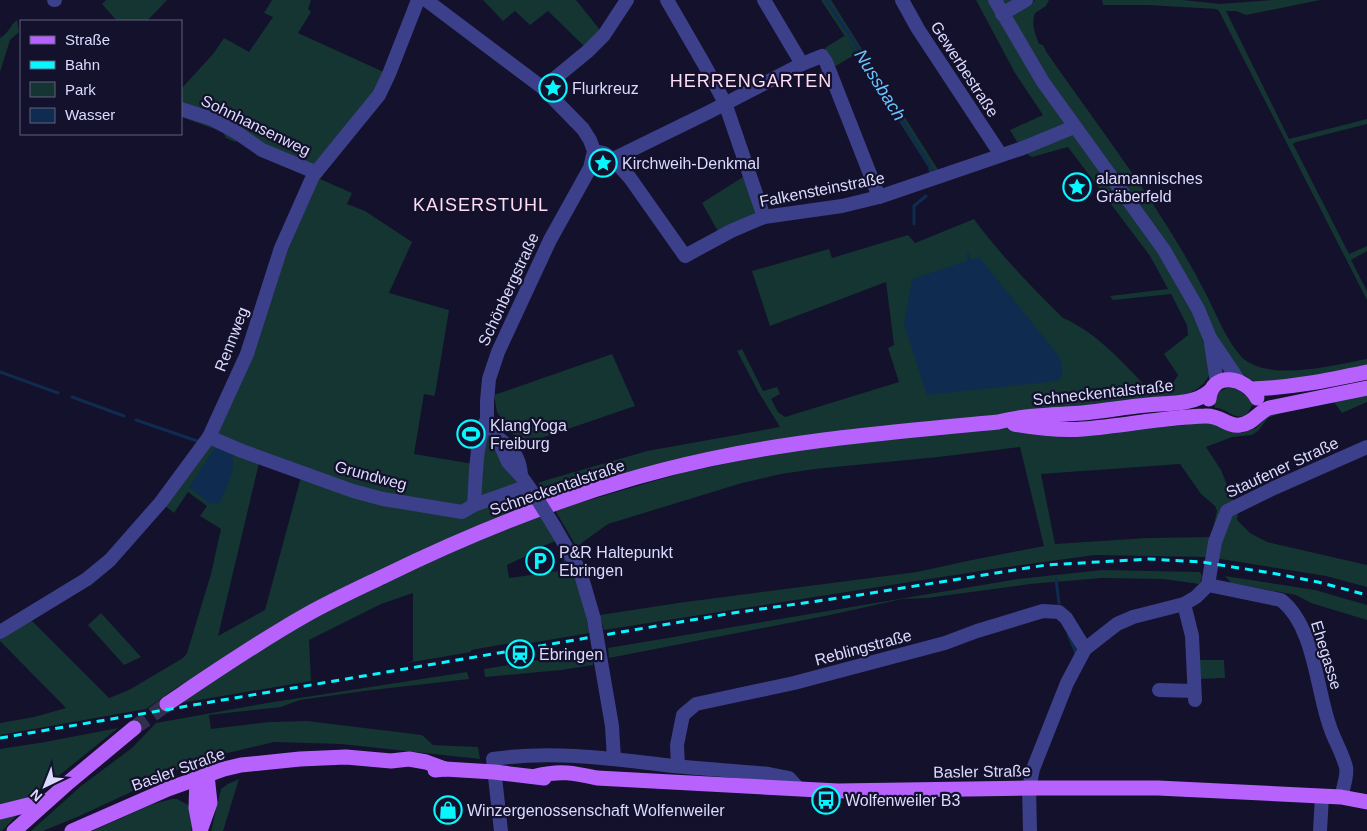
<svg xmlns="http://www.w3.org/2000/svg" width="1367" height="831" viewBox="0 0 1367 831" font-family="Arial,sans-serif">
  <rect width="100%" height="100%" fill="#13112b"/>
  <g fill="#143531" fill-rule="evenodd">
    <path d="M106,0H167L147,21H117L102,4Z"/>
    <path d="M272,0H311L308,9L311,12L298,33L386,73L382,83L313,176L352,193L347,204L365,211L412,242L389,293L449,310L435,394L434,396L424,394L414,454L480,465L488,434L528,500L534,506L339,592L176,688L146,709L0,735V723L34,717L66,708L0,641V627L84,574L106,556L134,526L204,435L244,352L306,175L238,140L235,142L226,138L223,132L181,117V89L213,54L224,38L249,52L273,17L264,13ZM259,463L301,477L265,610L218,636ZM188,492L207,506L200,516L221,529L211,574L187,653L183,658L129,690L109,698L29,618L141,532L163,504L174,513Z"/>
    <path d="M483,0H576L601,31L585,47L548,11L530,25L515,11L503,21Z"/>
    <path d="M821,0H831L942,176L931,180L928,167L847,39L856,54L834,67L825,48L844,36L846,38Z"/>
    <path d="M976,0H1030L1031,2L1035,0H1049L1046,6L1035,13C1031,25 1035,33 1039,44L1043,45L1047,53C1102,132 1162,208 1206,294C1215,311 1231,352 1248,362C1277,380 1335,365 1367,359V367L1261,384C1236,376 1219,350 1202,331L1211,372C1199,397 1179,395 1154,400L1151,396L1141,398L1143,401L846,433L549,501L538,483L550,479L647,451L780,427L759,393L737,351L742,349L763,391L777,387L780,394L771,399L778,412L785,417L899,382L888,348L894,345L886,282L770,326L752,271L829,249L832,258L908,235L915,243L974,219C1001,256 1031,286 1063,318C1097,332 1127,367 1152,393L1171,386L1178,375L1164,354L1188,335L1187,325L1171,294L1113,300L1110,296L1168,289L1150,256L1068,147L1032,157C1022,151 1016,140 1010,130L1043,115L1015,73Z"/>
    <path d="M1102,0H1183L1220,4L1272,0H1320L1246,15L1236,11H1226L1289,139L1367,119V124L1296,142L1293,144L1349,254L1367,246V251L1351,260L1367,291V300L1219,11L1216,9L1148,5H1103Z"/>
    <path d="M17,20L19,32L10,40L0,72V38C10,32 10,25 17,20Z"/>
    <path d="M743,177L758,209L756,214L719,233L702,203Z"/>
    <path d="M612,354L635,406L521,445L497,412L494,395Z"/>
    <path d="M1228,387C1238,388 1247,395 1253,404L1247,414C1234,422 1228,408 1215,408L1214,404L1219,392Z"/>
    <path d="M1367,393V402L1342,413L1334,402L1278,414L1268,418L1258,431L1252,435L1232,437L1206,447L1221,470L1233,500L1261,499L1238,512L1237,520L1250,533L1267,542L1367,565V587L1326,576L1208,557L1095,555L993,569L604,630L600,615L678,603L917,572L967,561L1044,546L1020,447L938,457L815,469L781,474L742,483L608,524L583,542L577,548L555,510L682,473L774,453L999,426L1163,424L1165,427L1186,425L1187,422H1211L1230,432L1241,433L1256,428L1270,414ZM1180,464L1201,494L1215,506L1217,511L1211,537L1147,538L1055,544L1041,474Z"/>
    <path d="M540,515L556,541L543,546H537L526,556L507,565L509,578L567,570L562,557L567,555L575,571L590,633L513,646L512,643L471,650V652L407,663L413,661V593L381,604L309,640L311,681L181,703L282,635L424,563Z"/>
    <path d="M1102,570L1200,572L1202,576L1200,584L1163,579L1102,578L1030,584L927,598L902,599L830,615L609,658L608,648L1018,579Z"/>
    <path d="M1225,576L1315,590L1367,605V620L1311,603L1296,595L1231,583Z"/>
    <path d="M101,613L141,657L124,665L88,625Z"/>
    <path d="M593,651V665L561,670L485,677L484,669L509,665L510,668H516L515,664Z"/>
    <path d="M1199,660H1224L1225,678L1199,679Z"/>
    <path d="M467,672L469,679L364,691L300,700L281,707L209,715L211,729L269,722L307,721L422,735L433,745L478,747L480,759L341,744L274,742L215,756L163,775L129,793L77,817L43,831H31L81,786L132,748L156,723L267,703Z"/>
    <path d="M118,728L41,790L2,831H0V749L45,742Z"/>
    <path d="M239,779L223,831H211L221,789L228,784Z"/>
    <path d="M172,799H177L188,805L194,820L191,831H92L153,804Z"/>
  </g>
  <g fill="#0f2c50">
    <path d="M979,257L1059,356C1063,367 1065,372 1058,381L927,395L904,324L912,279Z"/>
    <path d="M216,446L231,452C238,469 226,488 219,504L209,503L189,487Z"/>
  </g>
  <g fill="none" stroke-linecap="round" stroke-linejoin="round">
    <g stroke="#0f2c50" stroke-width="3">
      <path d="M826,0L855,44L933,171"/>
      <path d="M914,224V206L926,196"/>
      <path d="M968,255L970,264"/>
      <path d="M0,372L58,393"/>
      <path d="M72,397L124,416"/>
      <path d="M136,420L200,442"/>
      <path d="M1056,579L1059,603"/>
      <path d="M1068,634L1076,653"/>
    </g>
    <path stroke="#312f4b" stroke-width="15" stroke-dasharray="15 8" stroke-linecap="butt" d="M134,728L167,704"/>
    <g stroke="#3c3f89" stroke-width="14">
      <path d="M54,0H55"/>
      <path d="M426,0L543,88L583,129L590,140L594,151L590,168L550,240L498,352L489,379L487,401V419L490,425L497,437L508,462L521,476L536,497"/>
      <path d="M667,0L704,64L725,103L764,217"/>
      <path d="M764,0L802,64"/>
      <path d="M902,0L918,29L1001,155"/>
      <path d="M995,0L1043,82L1164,250L1198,309L1210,338L1239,381"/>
      <path d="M1002,14L1026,0"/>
      <path d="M543,88L588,51L604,35L627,0"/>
      <path d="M181,109L212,119L236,132L262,150L315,172"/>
      <path d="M594,151L604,153L613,159L630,178L685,256L731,231L764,217L842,206L879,197L1023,148L1074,127"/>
      <path d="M613,159L709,112L802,64L822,56L826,62L879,197"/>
      <path d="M1211,343L1217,383"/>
      <path d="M209,437L242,451L353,491L383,499L462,512L474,505L528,486"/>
      <path d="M498,438C512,448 520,457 521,475"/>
      <path d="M474,505C476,479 475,442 487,419"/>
      <path d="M554,526L580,571L594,619"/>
      <path d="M1208,585L1281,600C1314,626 1316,686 1329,724C1333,738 1342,752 1346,767C1348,775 1343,788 1341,797"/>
      <path d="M1184,604L1192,636L1195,700"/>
      <path d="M0,632L87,579L110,560L161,502L209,437L247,354L281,248L313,176L379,95L389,74L418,0"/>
      <path d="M601,662L612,726L614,759"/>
      <path d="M1159,690L1194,691"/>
      <path d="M678,766L677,745L683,715L696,704L794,683L945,643L977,631L1043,611L1059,612L1066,618L1085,649"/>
      <path d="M501,831L493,759C553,750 614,759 674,766C706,769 738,771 769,774L789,778L799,789"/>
      <path d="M1030,831L1029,788L1033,769L1067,683L1085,649L1117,624L1133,617L1184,604L1196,597L1208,585L1215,542L1227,511L1274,488L1367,447"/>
      <path d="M1320,831L1322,796"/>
    </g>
    <g stroke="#b862fe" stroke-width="15">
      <path d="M1251,389C1290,388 1329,380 1367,372"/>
      <path d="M1209,399C1212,370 1246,377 1257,398"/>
      <path d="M1014,424C1037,428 1060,431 1083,429C1124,426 1164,417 1205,416C1221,415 1227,427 1240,425C1253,424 1258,412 1269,408L1367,388"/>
      <path d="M167,704C213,673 258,642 306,615C331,601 357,589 382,577C486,526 596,483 710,459C805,439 902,431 998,422C1025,415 1054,415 1082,413C1104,411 1125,407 1147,405C1167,403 1195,405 1210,391"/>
      <path d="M435,770L445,769L494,772L544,778"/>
      <path d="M536,776C560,770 574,773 597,778L838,791L1029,788H1158L1341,797L1367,802"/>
      <path d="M197,778L196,808L200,829"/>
      <path d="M0,812L44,801"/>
      <path d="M14,831L69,782L134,728"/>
      <path d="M72,831L168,789L224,769L241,765L300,759L346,757L391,761L409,759L426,762L445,769"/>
      <path d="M200,831L210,803L207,775"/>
    </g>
    <path stroke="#08f7fe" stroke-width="3" stroke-dasharray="8 6" stroke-linecap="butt" d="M0,738L733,613L853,596L1046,565L1149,559L1202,562L1277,574L1318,582L1367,595"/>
    <g stroke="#3c3f89" stroke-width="14">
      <path d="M536,497L554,526"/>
      <path d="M594,619L601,662"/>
    </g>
  </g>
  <defs>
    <g id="sight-ring" transform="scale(1.4375)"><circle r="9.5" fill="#13112b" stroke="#08f7fe" stroke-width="1.5"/><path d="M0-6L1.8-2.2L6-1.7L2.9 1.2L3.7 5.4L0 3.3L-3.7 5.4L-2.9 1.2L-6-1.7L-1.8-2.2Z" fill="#08f7fe"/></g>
    <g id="stadium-ring" transform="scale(1.4375)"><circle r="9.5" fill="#13112b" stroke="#08f7fe" stroke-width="1.5"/><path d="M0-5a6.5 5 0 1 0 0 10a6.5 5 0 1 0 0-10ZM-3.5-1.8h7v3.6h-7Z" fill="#08f7fe"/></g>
    <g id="parking-ring" transform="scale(1.4375)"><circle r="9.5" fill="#13112b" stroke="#08f7fe" stroke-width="1.5"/><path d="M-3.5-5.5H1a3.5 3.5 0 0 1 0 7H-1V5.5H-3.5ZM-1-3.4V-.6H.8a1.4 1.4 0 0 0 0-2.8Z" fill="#08f7fe"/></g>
    <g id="station-ring" transform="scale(1.4375)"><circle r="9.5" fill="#13112b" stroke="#08f7fe" stroke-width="1.5"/><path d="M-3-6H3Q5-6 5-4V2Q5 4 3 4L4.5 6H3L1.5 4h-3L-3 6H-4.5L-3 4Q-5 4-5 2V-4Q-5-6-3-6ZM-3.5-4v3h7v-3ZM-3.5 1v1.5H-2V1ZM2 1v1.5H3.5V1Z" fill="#08f7fe"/></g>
    <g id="bus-ring" transform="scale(1.4375)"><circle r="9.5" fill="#13112b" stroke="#08f7fe" stroke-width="1.5"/><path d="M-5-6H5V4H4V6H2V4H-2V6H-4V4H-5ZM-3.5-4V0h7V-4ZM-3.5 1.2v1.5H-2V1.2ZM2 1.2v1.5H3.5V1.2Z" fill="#08f7fe"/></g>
    <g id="shop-ring" transform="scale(1.4375)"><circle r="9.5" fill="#13112b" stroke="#08f7fe" stroke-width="1.5"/><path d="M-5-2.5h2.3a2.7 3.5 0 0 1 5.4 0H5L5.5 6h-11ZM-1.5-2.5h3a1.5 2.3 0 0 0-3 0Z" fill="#08f7fe"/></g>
  </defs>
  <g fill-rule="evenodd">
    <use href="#sight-ring" x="553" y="88"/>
    <use href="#sight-ring" x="603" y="163"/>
    <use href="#sight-ring" x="1077" y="187"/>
    <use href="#stadium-ring" x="471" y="434"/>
    <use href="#parking-ring" x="540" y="561"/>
    <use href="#station-ring" x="520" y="654"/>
    <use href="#bus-ring" x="826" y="800"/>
    <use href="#shop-ring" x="448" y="810"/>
  </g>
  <g text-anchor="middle" stroke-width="4.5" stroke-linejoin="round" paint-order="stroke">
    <g font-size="16" fill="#dcdbff" stroke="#13112b">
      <text transform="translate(965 69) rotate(57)" y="6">Gewerbestraße</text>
      <text transform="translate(256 125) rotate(26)" y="6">Sohnhansenweg</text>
      <text transform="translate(822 189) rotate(-11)" y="6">Falkensteinstraße</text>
      <text transform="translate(508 289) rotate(-65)" y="6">Schönbergstraße</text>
      <text transform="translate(231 339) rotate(-69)" y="6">Rennweg</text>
      <text transform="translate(1103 392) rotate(-6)" y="6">Schneckentalstraße</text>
      <text transform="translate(1282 467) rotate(-25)" y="6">Staufener Straße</text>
      <text transform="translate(371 475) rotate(15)" y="6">Grundweg</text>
      <text transform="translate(557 487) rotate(-19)" y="6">Schneckentalstraße</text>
      <text transform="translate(863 647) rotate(-15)" y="6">Reblingstraße</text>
      <text transform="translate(1327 655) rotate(73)" y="6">Ehegasse</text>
      <text transform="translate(178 769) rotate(-20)" y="6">Basler Straße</text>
      <text transform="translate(982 771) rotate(-1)" y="6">Basler Straße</text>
    </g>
    <g font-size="16" fill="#dcdbff" stroke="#13112b" text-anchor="start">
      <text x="572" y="94">Flurkreuz</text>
      <text x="622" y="169">Kirchweih-Denkmal</text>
      <text x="1096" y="184">alamannisches<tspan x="1096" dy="18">Gräberfeld</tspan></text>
      <text x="490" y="431">KlangYoga<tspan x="490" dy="18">Freiburg</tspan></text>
      <text x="559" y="558">P&amp;R Haltepunkt<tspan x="559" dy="18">Ebringen</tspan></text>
      <text x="539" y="660">Ebringen</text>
      <text x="845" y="806">Wolfenweiler B3</text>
      <text x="467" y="816">Winzergenossenschaft Wolfenweiler</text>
    </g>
    <g font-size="18" letter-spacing="1" fill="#ffddf5" stroke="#13112b">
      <text x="751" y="87">HERRENGARTEN</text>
      <text x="481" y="211">KAISERSTUHL</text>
    </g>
    <g font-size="18" font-style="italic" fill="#69c4fe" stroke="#13112b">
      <text transform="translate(880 85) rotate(58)" y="6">Nussbach</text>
    </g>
  </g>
  <rect x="20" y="20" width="162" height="115" fill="#13112b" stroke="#636280"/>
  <rect x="30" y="36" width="25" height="8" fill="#b862fe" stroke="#636280"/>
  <text x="65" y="45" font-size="15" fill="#dcdbff">Straße</text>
  <rect x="30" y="61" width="25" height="8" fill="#08f7fe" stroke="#636280"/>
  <text x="65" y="70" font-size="15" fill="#dcdbff">Bahn</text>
  <rect x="30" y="82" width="25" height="15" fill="#143531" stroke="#636280"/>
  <text x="65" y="95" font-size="15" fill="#dcdbff">Park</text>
  <rect x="30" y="108" width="25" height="15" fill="#0f2c50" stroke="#636280"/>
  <text x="65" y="120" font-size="15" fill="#dcdbff">Wasser</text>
  <g transform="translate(45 786) rotate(223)" stroke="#13112b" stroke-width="4" paint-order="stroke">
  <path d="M0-4L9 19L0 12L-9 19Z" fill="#dcdbff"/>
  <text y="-8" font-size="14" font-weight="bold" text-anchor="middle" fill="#dcdbff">N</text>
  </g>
</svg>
